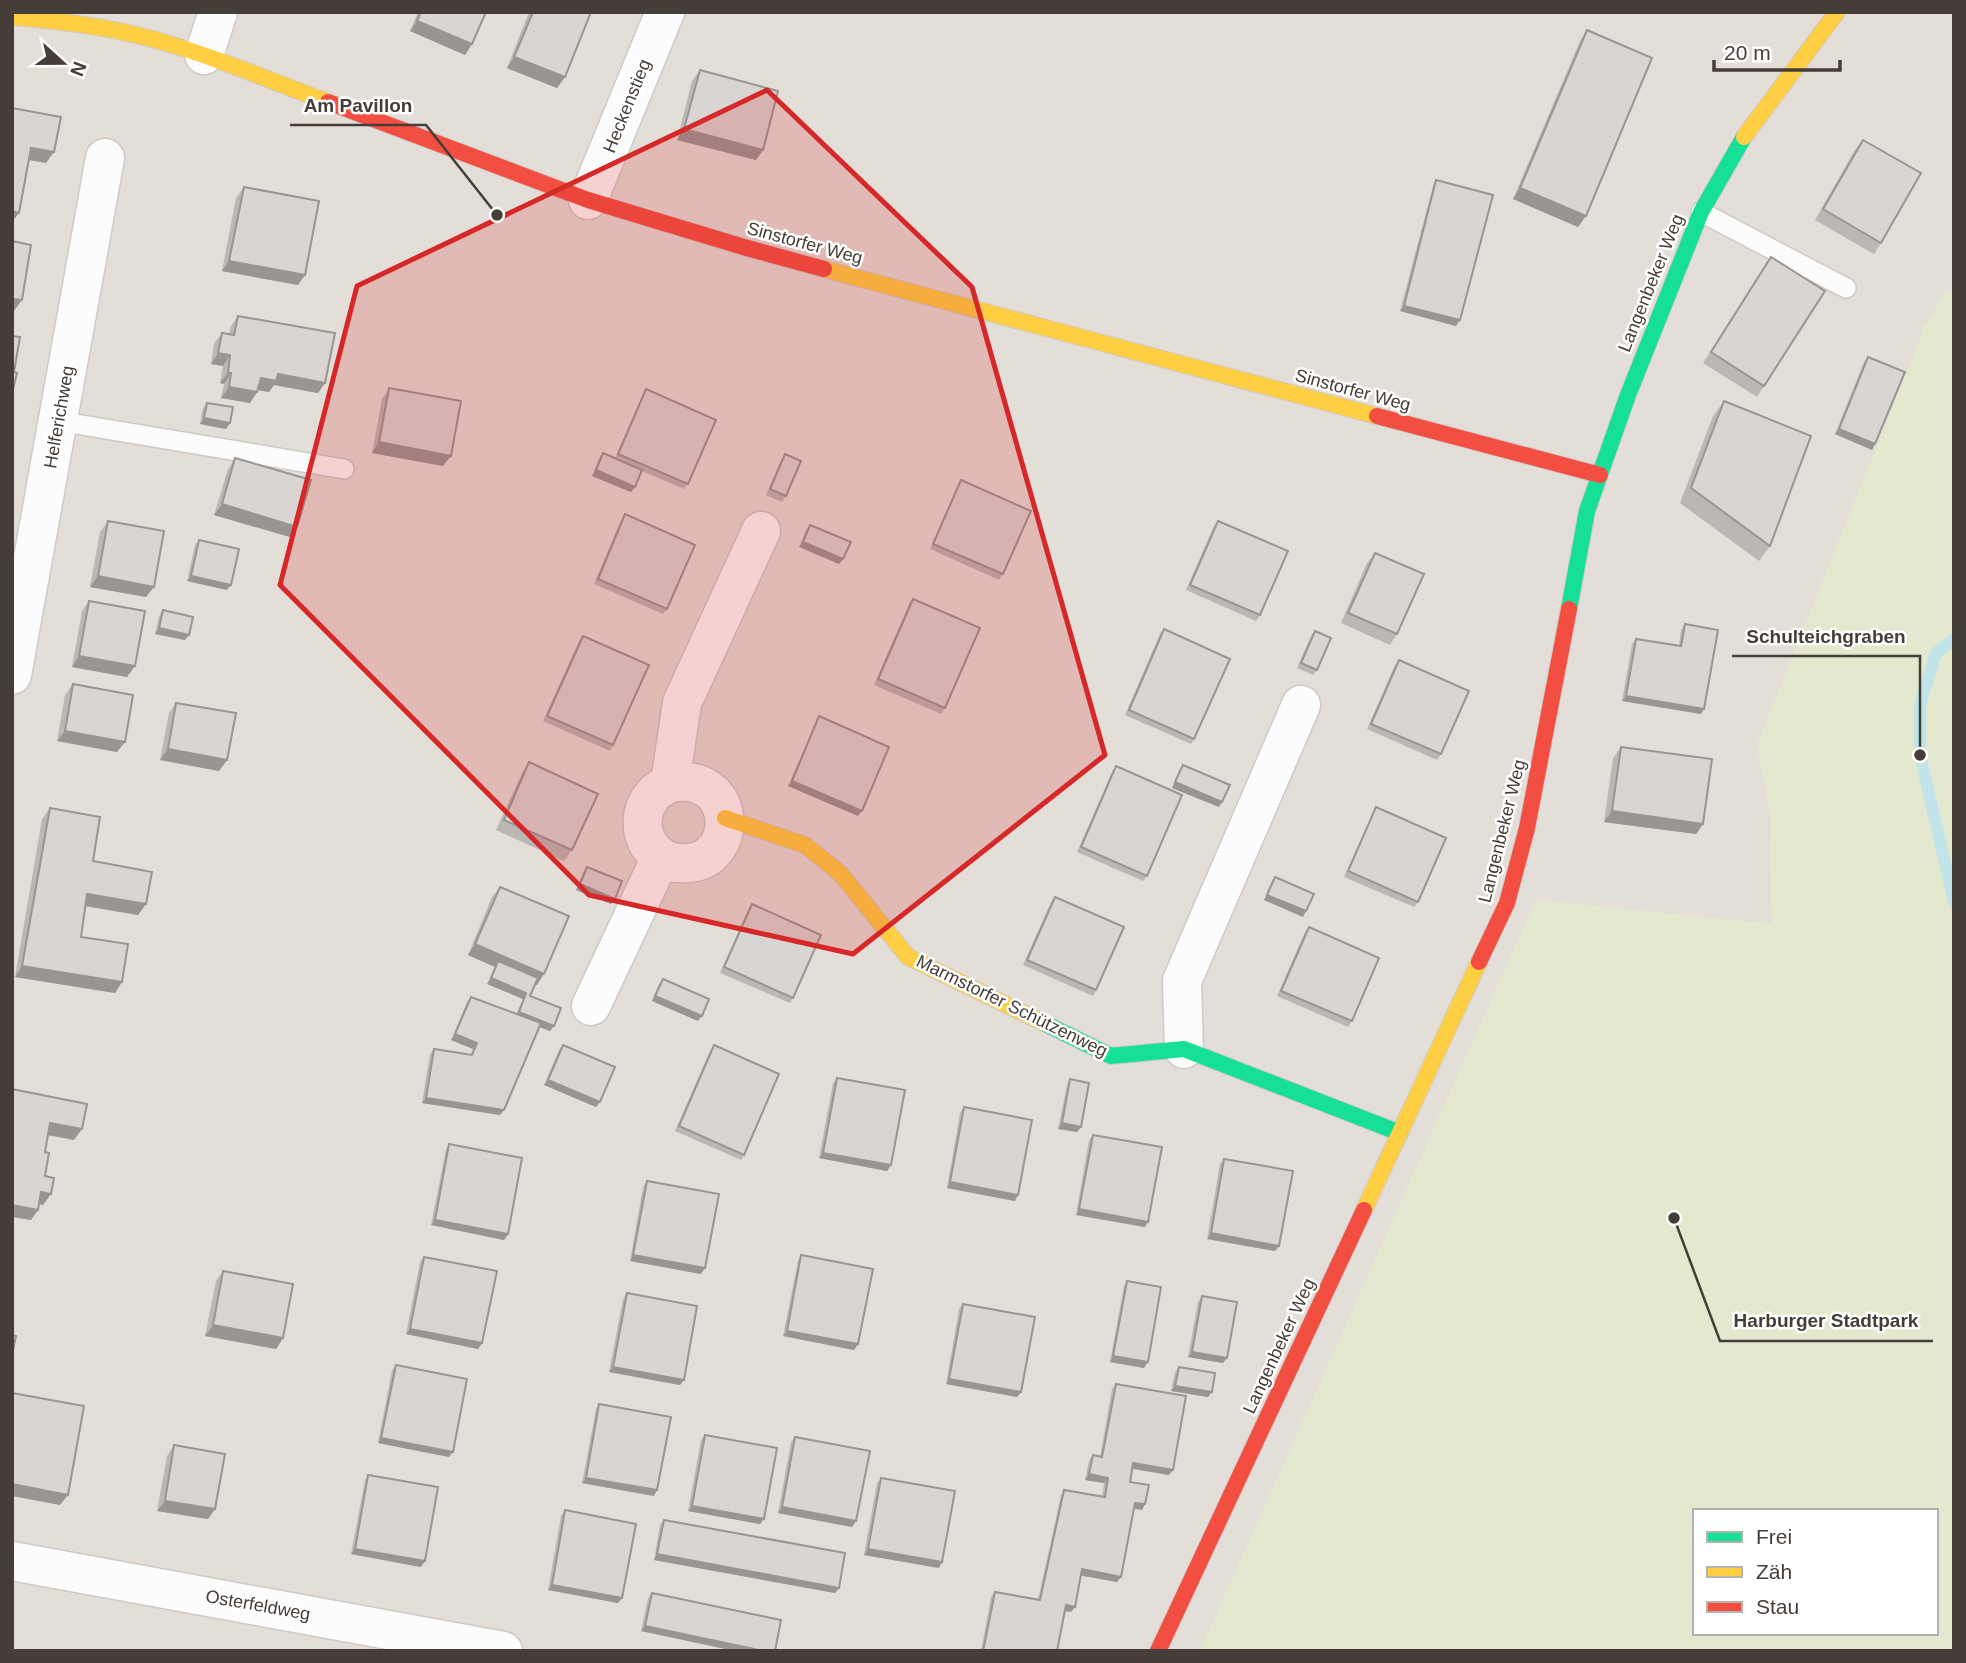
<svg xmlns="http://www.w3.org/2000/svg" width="1966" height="1663" viewBox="0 0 1966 1663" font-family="Helvetica,sans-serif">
  <rect width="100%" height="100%" fill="#f1eeeb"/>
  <path fill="#e4ded9" d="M12,12H1954V294L1946,290L1758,745L1771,816L1772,925L1536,901L1207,1651H12Z"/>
  <path fill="#e4e8ce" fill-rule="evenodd" d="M1946,290L1954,295V1651H1200L1536,900L1772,924L1771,816L1757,745L1925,326ZM1695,1511H1936V1633H1695Z"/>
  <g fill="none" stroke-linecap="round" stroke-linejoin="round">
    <path stroke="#c0e4ea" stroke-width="12" d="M1954,639L1936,653L1920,704V755L1954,902"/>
    <g stroke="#cdcac7" stroke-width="22">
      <g id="lane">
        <path d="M1701,212L1846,288"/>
        <path d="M58,421L344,469"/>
      </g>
    </g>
    <g stroke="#cdcac7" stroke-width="41">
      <g id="street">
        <path d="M204,55L218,12"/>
        <path d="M588,200L665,12"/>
        <path d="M12,675L105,158"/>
        <path d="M670,783C739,771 740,861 687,863C678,864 668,862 661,857C640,843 637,815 652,796C656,790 664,787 670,783L682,703L761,531"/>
        <path d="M591,1006L661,857"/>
        <path d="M1184,1049L1182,981L1301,705"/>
        <path d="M12,1561L503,1651"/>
      </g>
    </g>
    <g stroke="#d1cac4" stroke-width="18">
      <g id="fast">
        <path d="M1569,609L1587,511L1628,395L1701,212L1744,137"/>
        <path d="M1044,1023L1111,1056L1184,1049L1400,1133"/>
      </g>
    </g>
    <g stroke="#d1cac4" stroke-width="18">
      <g id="slow">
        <path d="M12,17C67,21 124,29 176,46C228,62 278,84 328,102"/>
        <path d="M1744,137L1837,12"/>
        <path d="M824,269L1377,416"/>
        <path d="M725,818L805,845L840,873L908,957L1044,1023"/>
        <path d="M1364,1210L1479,962"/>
      </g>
    </g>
    <g stroke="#d1cac4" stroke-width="18">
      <g id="jam">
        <path d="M328,102L588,200L747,248L824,269"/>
        <path d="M1377,416L1600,475"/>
        <path d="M1479,962L1507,903L1527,828L1569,609"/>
        <path d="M1158,1651L1364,1210"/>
      </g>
    </g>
    <use href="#lane" stroke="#fdfcfc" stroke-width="19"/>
    <use href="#street" stroke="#fdfcfc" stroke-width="38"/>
    <use href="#fast" stroke="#16e098" stroke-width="16"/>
    <use href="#slow" stroke="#ffcf43" stroke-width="16"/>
    <use href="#jam" stroke="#f24e42" stroke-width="16"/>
  </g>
  <g fill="#bbb7b5">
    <path d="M418,12H486L472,44L465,55L410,31Z"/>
    <path d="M529,12H591L557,88L507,68Z"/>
    <path d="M1587,30L1578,227L1513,199L1580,41Z"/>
    <path d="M700,70L763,150L756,160L677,140L692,81Z"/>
    <path d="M1863,140L1881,243L1874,254L1815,220L1855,150Z"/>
    <path d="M1436,180L1456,326L1400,311L1433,186Z"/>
    <path d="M244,187L298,285L222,271L236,198Z"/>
    <path d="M1771,257L1764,386L1757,397L1703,363Z"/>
    <path d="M238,316L325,383L318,393L274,385L269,392L258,390L257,392L250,403L221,398L224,384L220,383L223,366L211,364L214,344L222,333L229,334L231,326Z"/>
    <path d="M1868,357L1875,444L1872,450L1835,434L1864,362Z"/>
    <path d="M389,388L443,466L372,453L382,399Z"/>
    <path d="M646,389L688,484L684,489L642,471L631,492L592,476L599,458L603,453L615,458L643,395Z"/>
    <path d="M1724,401L1770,546L1759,561L1680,503L1713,416Z"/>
    <path d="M207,403L226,429L200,424L203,408Z"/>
    <path d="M785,454L786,496L782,502L766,495L781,460Z"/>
    <path d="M235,458L290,537L214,515L228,469Z"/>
    <path d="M961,480L1003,574L999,580L930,549L958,486Z"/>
    <path d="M625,514L667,609L663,614L594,584L621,520Z"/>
    <path d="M108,521L146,597L90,587L100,532Z"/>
    <path d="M1218,521L1260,615L1256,621L1186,590L1214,526Z"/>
    <path d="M810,525L843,559L839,564L799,547L806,530Z"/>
    <path d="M199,540L227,590L187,581L195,545Z"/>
    <path d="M1375,553L1397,634L1390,645L1341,623L1367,563Z"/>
    <path d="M913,599L945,708L941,714L874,685L909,604Z"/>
    <path d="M89,601L127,677L72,667L82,611Z"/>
    <path d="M163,610L185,640L155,634L159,616Z"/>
    <path d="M1685,624L1704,709L1701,714L1622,701L1632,644L1636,639L1679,646L1681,630Z"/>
    <path d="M1164,629L1194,739L1191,744L1125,715L1160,634Z"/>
    <path d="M1315,631L1317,670L1313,675L1297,668L1311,636Z"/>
    <path d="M583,636L613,745L610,751L543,721L579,641Z"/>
    <path d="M1399,660L1441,754L1437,760L1367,729L1395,665Z"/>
    <path d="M73,684L117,752L57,741L65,695Z"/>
    <path d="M176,703L227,760L219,771L160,760L169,713Z"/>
    <path d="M819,716L858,816L788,786L816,722Z"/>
    <path d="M1621,747L1703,824L1696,834L1604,822L1613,758Z"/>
    <path d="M529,762L572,850L564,861L496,830L522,773Z"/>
    <path d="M1183,765L1219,807L1172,788L1179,770Z"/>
    <path d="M1116,766L1147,876L1143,881L1077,852L1112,772Z"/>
    <path d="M1376,807L1418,902L1414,907L1344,877L1373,813Z"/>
    <path d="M50,808L93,861L146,904L138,915L85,906L81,937L122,982L115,993L15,977L42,819Z"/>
    <path d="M587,867L615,899L611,904L576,890L583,872Z"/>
    <path d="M1275,877L1303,917L1264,900L1271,883Z"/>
    <path d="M500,887L537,985L535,984L530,996L554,1026L550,1031L539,1027L504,1110L500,1115L422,1103L430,1054L434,1049L471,1055L473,1049L451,1040L467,1002L471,997L516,1014L523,999L487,984L495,967L468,955L492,897Z"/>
    <path d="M1055,897L1096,990L1093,996L1023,965L1051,902Z"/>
    <path d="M752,904L793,998L790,1003L720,973L748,910Z"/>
    <path d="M1309,927L1352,1021L1348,1027L1277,996L1305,932Z"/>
    <path d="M663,979L698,1021L652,1001L659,984Z"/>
    <path d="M563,1045L600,1102L596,1107L544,1085L559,1050Z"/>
    <path d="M714,1045L744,1155L741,1160L675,1131L710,1051Z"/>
    <path d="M837,1078L891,1165L887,1171L819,1158L833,1083Z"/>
    <path d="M1070,1079L1081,1127L1077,1132L1058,1129L1067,1085Z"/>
    <path d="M964,1107L1015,1201L947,1188L960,1113Z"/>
    <path d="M1093,1135L1145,1227L1076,1215L1089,1140Z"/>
    <path d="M449,1144L508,1234L504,1240L431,1225L446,1149Z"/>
    <path d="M1224,1159L1279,1246L1275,1251L1207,1239L1220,1164Z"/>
    <path d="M647,1181L701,1274L630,1261L643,1187Z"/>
    <path d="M801,1255L858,1344L854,1350L783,1336L798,1261Z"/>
    <path d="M424,1257L482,1343L478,1349L406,1334L420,1262Z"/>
    <path d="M223,1271L283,1338L276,1349L205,1336L216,1281Z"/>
    <path d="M1127,1281L1144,1368L1110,1362L1124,1286Z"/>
    <path d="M627,1293L684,1380L680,1385L609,1372L623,1299Z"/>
    <path d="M1202,1296L1223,1363L1188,1357L1198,1302Z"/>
    <path d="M963,1304L1021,1392L1017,1397L946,1384L959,1309Z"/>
    <path d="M396,1365L449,1457L378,1443L392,1370Z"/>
    <path d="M1179,1367L1212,1392L1208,1397L1171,1391L1175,1372Z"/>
    <path d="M1116,1384L1169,1475L1132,1469L1130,1482L1145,1504L1142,1510L1134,1508L1117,1582L1080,1575L1075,1607L1071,1612L1064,1611L1057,1651H981L991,1597L995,1592L1038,1600L1061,1495L1064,1490L1102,1497L1104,1483L1085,1480L1089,1461L1093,1455L1100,1457L1112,1389Z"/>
    <path d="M599,1404L654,1496L582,1483L596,1409Z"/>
    <path d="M705,1435L764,1519L760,1524L688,1511L701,1440Z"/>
    <path d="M795,1437L856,1521L852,1527L778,1513L791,1442Z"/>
    <path d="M174,1445L208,1519L157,1511L167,1456Z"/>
    <path d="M368,1475L421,1567L351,1554L365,1480Z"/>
    <path d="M881,1478L939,1568L864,1555L877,1483Z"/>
    <path d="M565,1510L622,1598L618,1603L548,1590L561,1516Z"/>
    <path d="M664,1520L839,1588L835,1593L654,1560L660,1525Z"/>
    <path d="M652,1593L775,1651H735L641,1631L648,1598Z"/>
  </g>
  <g fill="#989593">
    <path d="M417,21L472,44L465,55L410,31Z"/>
    <path d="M514,57L565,77L557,88L507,68Z"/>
    <path d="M684,129L763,150L756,160L677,140Z"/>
    <path d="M31,148L54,152L46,163L23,159Z"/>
    <path d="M1520,188L1586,216L1578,227L1513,199Z"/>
    <path d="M12,211L19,213L12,222Z"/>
    <path d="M229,261L305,275L298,285L222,271Z"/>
    <path d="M12,299L22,300L14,311H12Z"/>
    <path d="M1404,306L1460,320L1456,326L1400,311Z"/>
    <path d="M218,353L230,355L223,366L211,364Z"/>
    <path d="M228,373H231L224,384L220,383Z"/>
    <path d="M278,374L325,383L318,393L274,385L269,392L253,389L261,378Z"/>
    <path d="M229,387L257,392L250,403L221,398Z"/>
    <path d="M204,418L230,423L226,429L200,424Z"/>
    <path d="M1839,429L1875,444L1872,450L1835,434Z"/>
    <path d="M379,442L451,456L443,466L372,453Z"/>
    <path d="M596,470L635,487L631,492L592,476Z"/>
    <path d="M222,504L297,527L290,537L214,515Z"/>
    <path d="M803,542L843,559L839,564L799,547Z"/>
    <path d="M98,576L154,587L146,597L90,587Z"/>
    <path d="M191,576L231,585L227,590L187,581Z"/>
    <path d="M159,628L189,635L185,640L155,634Z"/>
    <path d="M79,656L135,666L127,677L72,667Z"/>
    <path d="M1626,696L1704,709L1701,714L1622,701Z"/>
    <path d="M65,731L125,742L117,752L57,741Z"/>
    <path d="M168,749L227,760L219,771L160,760Z"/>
    <path d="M792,781L862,811L858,816L788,786Z"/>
    <path d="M1175,782L1222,802L1219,807L1172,788Z"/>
    <path d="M1612,811L1703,824L1696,834L1604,822Z"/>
    <path d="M580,884L615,899L611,904L576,890Z"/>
    <path d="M87,894L146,904L138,915L79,905Z"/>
    <path d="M1267,895L1306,911L1303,917L1264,900Z"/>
    <path d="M475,944L544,974L537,985L496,967L498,961L495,967L468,955Z"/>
    <path d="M22,966L122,982L115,993L15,977Z"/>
    <path d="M491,978L526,993L523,999L487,984Z"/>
    <path d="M655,996L702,1016L698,1021L652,1001Z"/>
    <path d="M519,1012L554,1026L550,1031L515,1017Z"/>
    <path d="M455,1034L477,1043L473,1049L451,1040Z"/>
    <path d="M548,1080L600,1102L596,1107L544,1085Z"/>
    <path d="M426,1098L504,1110L500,1115L422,1103Z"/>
    <path d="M50,1123L82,1129L74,1140L42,1134Z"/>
    <path d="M1062,1123L1081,1127L1077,1132L1058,1129Z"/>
    <path d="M823,1153L891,1165L887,1171L819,1158Z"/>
    <path d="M950,1182L1018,1195L1015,1201L947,1188Z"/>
    <path d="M41,1192L51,1194L43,1205L34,1203Z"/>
    <path d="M12,1205L38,1210L31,1220L12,1217Z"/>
    <path d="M1079,1209L1148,1222L1145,1227L1076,1215Z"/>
    <path d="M435,1220L508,1234L504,1240L431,1225Z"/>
    <path d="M1211,1233L1279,1246L1275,1251L1207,1239Z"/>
    <path d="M633,1255L705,1268L701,1274L630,1261Z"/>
    <path d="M213,1325L283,1338L276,1349L205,1336Z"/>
    <path d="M410,1329L482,1343L478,1349L406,1334Z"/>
    <path d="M787,1331L858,1344L854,1350L783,1336Z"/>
    <path d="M1192,1352L1227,1358L1223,1363L1188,1357Z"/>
    <path d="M1113,1356L1148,1362L1144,1368L1110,1362Z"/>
    <path d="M613,1367L684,1380L680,1385L609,1372Z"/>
    <path d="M949,1379L1021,1392L1017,1397L946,1384Z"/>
    <path d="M1175,1386L1212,1392L1208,1397L1171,1391Z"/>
    <path d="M381,1438L453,1452L449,1457L378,1443Z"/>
    <path d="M1133,1463L1173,1470L1169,1475L1129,1468Z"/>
    <path d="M1089,1474L1108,1478L1104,1483L1085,1480Z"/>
    <path d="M586,1478L657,1490L654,1496L582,1483Z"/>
    <path d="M12,1484L68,1495L60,1505L12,1496Z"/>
    <path d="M165,1501L215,1509L208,1519L157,1511Z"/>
    <path d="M1135,1503L1145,1504L1142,1510L1131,1508Z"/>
    <path d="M692,1506L764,1519L760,1524L688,1511Z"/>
    <path d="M782,1507L856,1521L852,1527L778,1513Z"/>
    <path d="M355,1549L425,1561L421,1567L351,1554Z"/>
    <path d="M868,1549L942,1562L939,1568L864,1555Z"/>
    <path d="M657,1554L839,1588L835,1593L654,1560Z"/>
    <path d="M1082,1569L1121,1577L1117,1582L1078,1575Z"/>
    <path d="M552,1585L622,1598L618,1603L548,1590Z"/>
    <path d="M1066,1605L1075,1607L1071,1612L1062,1611Z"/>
    <path d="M645,1626L764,1651H735L641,1631Z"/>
  </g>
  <g fill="#d9d5d2" stroke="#989593" stroke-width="2">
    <path d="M421,12H486L472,44L417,21Z"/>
    <path d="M533,12H591L565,77L514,57Z"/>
    <path d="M1587,30L1652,58L1586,216L1520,188Z"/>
    <path d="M700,70L778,91L763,150L684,129Z"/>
    <path d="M12,108L61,117L54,152L31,148L19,213L12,211Z"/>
    <path d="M1863,140L1921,173L1881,243L1823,209Z"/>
    <path d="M1436,180L1493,195L1460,320L1404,306Z"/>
    <path d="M244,187L319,201L305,275L229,261Z"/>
    <path d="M12,241L31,245L22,300L12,299Z"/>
    <path d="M1771,257L1825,291L1764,386L1711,352Z"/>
    <path d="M238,316L335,333L325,383L278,374L276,381L261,378L257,392L229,387L231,373H228L230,355L218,353L222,333L234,335Z"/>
    <path d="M12,336L20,337L14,372L17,373L12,394Z"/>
    <path d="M1868,357L1905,372L1875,444L1839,429Z"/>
    <path d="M389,388L461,401L451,456L379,442Z"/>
    <path d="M646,389L716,420L688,484L618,454Z"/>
    <path d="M1724,401L1811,436L1770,546L1691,488Z"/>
    <path d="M207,403L233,407L230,423L204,418Z"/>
    <path d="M603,453L642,470L635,487L596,470Z"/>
    <path d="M785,454L801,461L786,496L770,489Z"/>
    <path d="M235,458L311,480L297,527L222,504Z"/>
    <path d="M961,480L1031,511L1003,574L933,544Z"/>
    <path d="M625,514L695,545L667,609L598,579Z"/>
    <path d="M108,521L164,531L154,587L98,576Z"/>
    <path d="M1218,521L1288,551L1260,615L1190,585Z"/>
    <path d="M810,525L851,542L843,559L803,542Z"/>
    <path d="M199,540L239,549L231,585L191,576Z"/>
    <path d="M1375,553L1424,574L1397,634L1348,613Z"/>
    <path d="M913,599L980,628L945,708L878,679Z"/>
    <path d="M89,601L145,611L135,666L79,656Z"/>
    <path d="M163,610L193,617L189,635L159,628Z"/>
    <path d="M1685,624L1718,630L1704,709L1626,696L1636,639L1681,646Z"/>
    <path d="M1164,629L1230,659L1194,739L1129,710Z"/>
    <path d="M1315,631L1331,638L1317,670L1301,663Z"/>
    <path d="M583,636L649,665L613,745L547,716Z"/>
    <path d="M1399,660L1469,691L1441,754L1371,724Z"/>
    <path d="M73,684L133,695L125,742L65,731Z"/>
    <path d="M176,703L236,713L227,760L168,749Z"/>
    <path d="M819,716L889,747L862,811L792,781Z"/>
    <path d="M1621,747L1712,759L1703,824L1612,811Z"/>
    <path d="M529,762L598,794L572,850L504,820Z"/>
    <path d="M1183,765L1230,785L1222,802L1175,782Z"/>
    <path d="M1116,766L1182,795L1147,876L1081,847Z"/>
    <path d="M1376,807L1446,838L1418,902L1348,871Z"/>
    <path d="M50,808L100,817L93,861L152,872L146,904L87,894L81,937L128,944L122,982L22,966Z"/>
    <path d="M587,867L622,881L615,899L580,884Z"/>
    <path d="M1275,877L1314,894L1306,911L1267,895Z"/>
    <path d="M500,887L569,916L544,974L475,944Z"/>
    <path d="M1055,897L1124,927L1096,990L1027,960Z"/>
    <path d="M752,904L821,935L793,998L724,967Z"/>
    <path d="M1309,927L1379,958L1352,1021L1281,991Z"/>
    <path d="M498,961L538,978L530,996L561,1008L554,1026L519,1012L526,993L491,978Z"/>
    <path d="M663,979L709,999L702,1016L655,996Z"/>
    <path d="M471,997L541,1023L504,1110L426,1098L434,1049L472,1055L477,1043L455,1034Z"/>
    <path d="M563,1045L615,1067L600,1102L548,1080Z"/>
    <path d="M714,1045L779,1074L744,1155L679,1126Z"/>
    <path d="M837,1078L905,1090L891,1165L823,1153Z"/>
    <path d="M1070,1079L1089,1083L1081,1127L1062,1123Z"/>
    <path d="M12,1089L87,1104L82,1129L50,1123L45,1152L49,1153L45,1176L54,1178L51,1194L41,1192L38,1210L12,1205Z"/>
    <path d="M964,1107L1032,1120L1018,1195L950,1182Z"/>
    <path d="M1093,1135L1162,1147L1148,1222L1079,1209Z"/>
    <path d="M449,1144L522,1158L508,1234L435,1220Z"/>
    <path d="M1224,1159L1293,1171L1279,1246L1211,1233Z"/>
    <path d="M647,1181L719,1194L705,1268L633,1255Z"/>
    <path d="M801,1255L873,1269L858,1344L787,1331Z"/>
    <path d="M424,1257L497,1271L482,1343L410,1329Z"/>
    <path d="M223,1271L293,1284L283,1338L213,1325Z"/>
    <path d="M1127,1281L1161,1287L1148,1362L1113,1356Z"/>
    <path d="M627,1293L697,1306L684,1380L613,1367Z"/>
    <path d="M1202,1296L1237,1302L1227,1358L1192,1352Z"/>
    <path d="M963,1304L1035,1317L1021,1392L949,1379Z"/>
    <path d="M12,1335L16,1336L12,1355Z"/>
    <path d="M396,1365L467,1379L453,1452L381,1438Z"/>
    <path d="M1179,1367L1215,1373L1212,1392L1175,1386Z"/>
    <path d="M1116,1384L1186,1396L1173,1470L1133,1463L1130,1482L1149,1485L1145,1504L1135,1503L1121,1577L1082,1569L1075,1607L1066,1605L1057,1651H983L995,1592L1040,1600L1064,1490L1105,1497L1108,1478L1089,1474L1093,1455L1102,1457Z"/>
    <path d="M12,1393L84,1406L68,1495L12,1484Z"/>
    <path d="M599,1404L671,1417L657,1490L586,1478Z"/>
    <path d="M705,1435L777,1448L764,1519L692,1506Z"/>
    <path d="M795,1437L870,1451L856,1521L782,1507Z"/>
    <path d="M174,1445L225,1454L215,1509L165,1501Z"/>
    <path d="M368,1475L438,1487L425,1561L355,1549Z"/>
    <path d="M881,1478L955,1491L942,1562L868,1549Z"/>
    <path d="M565,1510L636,1524L622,1598L552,1585Z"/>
    <path d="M664,1520L845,1553L839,1588L657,1554Z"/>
    <path d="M652,1593L781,1620L775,1651H764L645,1626Z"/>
  </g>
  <path fill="#d62828" fill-opacity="0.2" stroke="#d62828" stroke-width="5" stroke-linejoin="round" d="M767,90L972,287L1105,755L853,954L589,895L280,585L357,286Z"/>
  <g text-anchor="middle" stroke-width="5" stroke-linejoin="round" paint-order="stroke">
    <g font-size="18" fill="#453d38" stroke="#fff">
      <text transform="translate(627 106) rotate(-68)" y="6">Heckenstieg</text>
      <text transform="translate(805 243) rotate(15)" y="6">Sinstorfer Weg</text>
      <text transform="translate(1651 283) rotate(-68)" y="6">Langenbeker Weg</text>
      <text transform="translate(1353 390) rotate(15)" y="6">Sinstorfer Weg</text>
      <text transform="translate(59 417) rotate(-80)" y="6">Helferichweg</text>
      <text transform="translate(1502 831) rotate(-76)" y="6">Langenbeker Weg</text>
      <text transform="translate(1012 1006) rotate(26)" y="6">Marmstorfer Schützenweg</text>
      <text transform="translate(1279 1346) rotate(-65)" y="6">Langenbeker Weg</text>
      <text transform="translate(258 1605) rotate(10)" y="6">Osterfeldweg</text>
    </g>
  </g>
  <path fill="none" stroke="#453d38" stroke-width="2.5" d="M497 215L426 125H290M1920 755L1920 656H1732M1674 1218L1720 1341H1933"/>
  <g fill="#453d38" stroke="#fff" stroke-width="2.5">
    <circle cx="497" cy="215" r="7"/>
    <circle cx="1920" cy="755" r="7"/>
    <circle cx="1674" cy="1218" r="7"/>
  </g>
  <g font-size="19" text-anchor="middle" font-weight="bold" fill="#453d38" stroke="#fff" stroke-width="5" stroke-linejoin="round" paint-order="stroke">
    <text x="358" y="112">Am Pavillon</text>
    <text x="1826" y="643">Schulteichgraben</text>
    <text x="1826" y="1327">Harburger Stadtpark</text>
  </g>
  <rect width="1966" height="1663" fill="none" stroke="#453d38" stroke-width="28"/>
  <rect x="1693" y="1509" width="245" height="126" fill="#ffffff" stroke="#b5b1af" stroke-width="2"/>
  <rect x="1707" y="1532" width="35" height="10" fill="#16e098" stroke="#b5b1af" stroke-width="2"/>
  <text x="1756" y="1544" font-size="21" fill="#453d38">Frei</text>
  <rect x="1707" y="1567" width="35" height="10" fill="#ffcf43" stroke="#b5b1af" stroke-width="2"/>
  <text x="1756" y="1579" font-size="21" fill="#453d38">Zäh</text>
  <rect x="1707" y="1602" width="35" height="10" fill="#f24e42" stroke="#b5b1af" stroke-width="2"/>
  <text x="1756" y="1614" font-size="21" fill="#453d38">Stau</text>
  <g transform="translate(63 63) rotate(111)" stroke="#ffffff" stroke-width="5" paint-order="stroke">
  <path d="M0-5L12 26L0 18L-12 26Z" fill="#453d38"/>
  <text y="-10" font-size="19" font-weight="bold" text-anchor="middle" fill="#453d38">N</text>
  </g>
  <path d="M1714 60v10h126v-10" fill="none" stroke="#453d38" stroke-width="3.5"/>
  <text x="1724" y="60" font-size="21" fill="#453d38" stroke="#ffffff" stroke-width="5" paint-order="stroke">20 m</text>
</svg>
